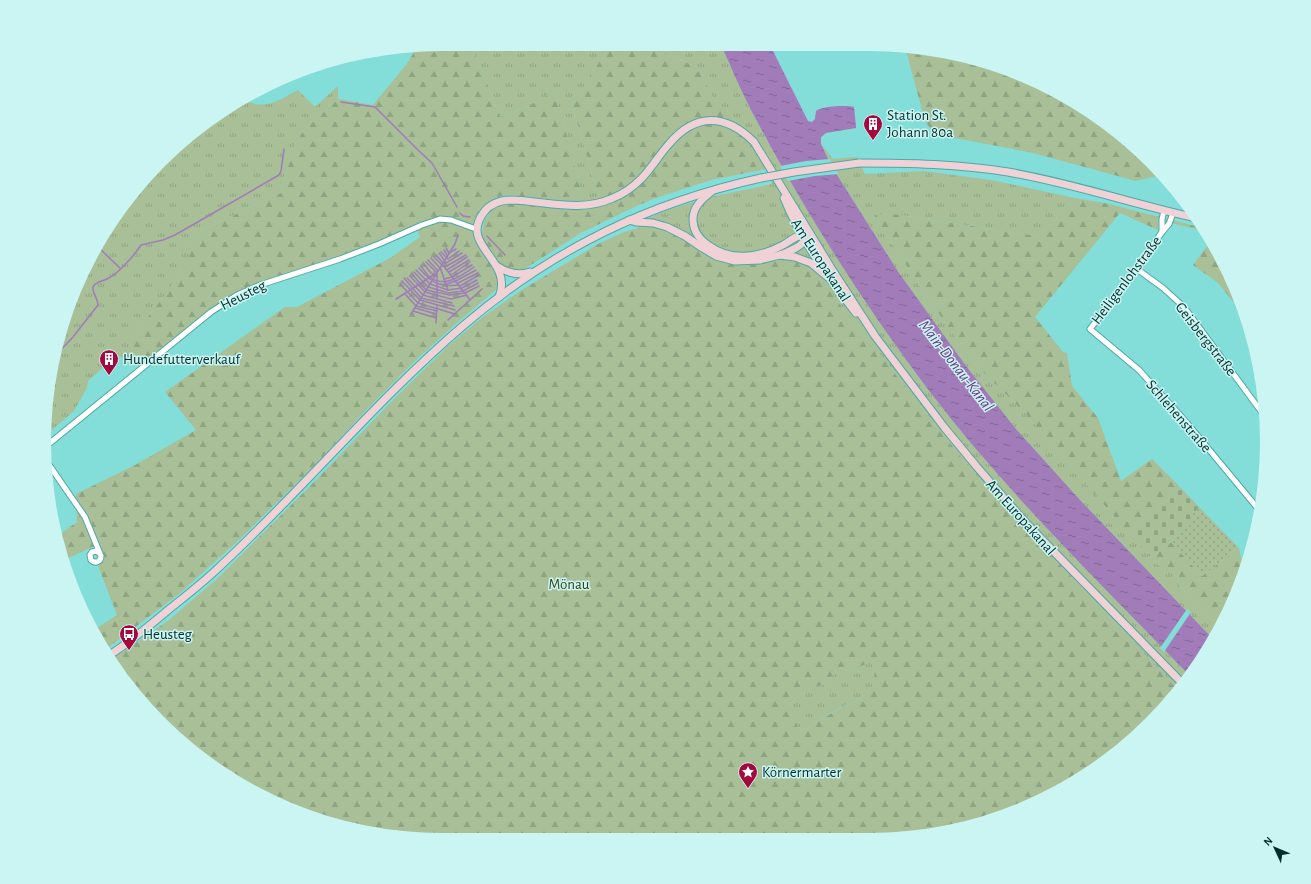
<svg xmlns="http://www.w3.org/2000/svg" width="1311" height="884" viewBox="0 0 1311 884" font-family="'Alegreya Sans',sans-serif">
  <defs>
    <pattern id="grass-tufts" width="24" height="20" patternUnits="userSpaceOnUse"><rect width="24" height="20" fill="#a8bf97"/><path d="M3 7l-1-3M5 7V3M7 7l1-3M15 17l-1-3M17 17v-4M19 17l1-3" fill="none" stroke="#8fa482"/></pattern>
    <pattern id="forest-firs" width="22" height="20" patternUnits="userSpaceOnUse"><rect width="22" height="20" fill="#a8bf97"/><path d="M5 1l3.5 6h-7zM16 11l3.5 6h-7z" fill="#8fa482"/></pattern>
    <pattern id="cemetery-stones" width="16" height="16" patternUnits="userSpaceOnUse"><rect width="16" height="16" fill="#a8bf97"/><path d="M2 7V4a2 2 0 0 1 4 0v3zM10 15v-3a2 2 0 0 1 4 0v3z" fill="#8fa482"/></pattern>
    <pattern id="garden-dots" width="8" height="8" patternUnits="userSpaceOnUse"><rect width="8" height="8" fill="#a8bf97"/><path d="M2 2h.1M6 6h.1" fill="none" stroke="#8fa482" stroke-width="1.8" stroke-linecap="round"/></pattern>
    <pattern id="water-ripples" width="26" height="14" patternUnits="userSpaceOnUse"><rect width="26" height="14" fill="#a17cb9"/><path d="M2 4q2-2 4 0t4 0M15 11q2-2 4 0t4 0" fill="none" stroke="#816697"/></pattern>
  </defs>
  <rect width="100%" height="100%" fill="#83ddd9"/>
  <g fill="url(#grass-tufts)">
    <path d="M472,47H609L572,104L599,199L584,201L555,91L527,107L500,117Z"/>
    <path d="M641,47H722C732,69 741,91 752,112C804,210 863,304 930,392C1008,494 1100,583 1189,675L1178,690L976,476L846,312L815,271L810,267L780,259L750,265L730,264L706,255L686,240L673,234L650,228H638L644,220L665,211L710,197L772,184L754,142L739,125V122L713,98L698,67L662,53Z"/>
    <path d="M338,86V99L303,131L293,148L281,193L204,229L189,246V258L171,287L131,339L125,358L116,356L88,381L87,388L74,411L45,436V416L58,339L74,290L126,200L142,181L176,161L177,147L221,111L244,100C267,111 278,100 298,90L315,107Z"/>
    <path d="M821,144L833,159L857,157L865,174L924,171L991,180L1075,198L1038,236L893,214L874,215L926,296L978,367L1024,412L1151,558L1167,573H1179L1178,584L1220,627L1214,640L1080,500L1016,429L966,366L899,273L832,167Z"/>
    <path d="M871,662L875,668L873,686L861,699L841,707L806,729L798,728C795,722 791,717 791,710C791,693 813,687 827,684L832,676L842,669L852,670Z"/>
  </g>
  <g fill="url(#forest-firs)" fill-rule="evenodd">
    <path d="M417,47H472L500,117L527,107L555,91L584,201C567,202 549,199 532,197C522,196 511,194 501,196C493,198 487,203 481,209C460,232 484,255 498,273L500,278L497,289L458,322L419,357L372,404L310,470L239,540L180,593L104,651L97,641L92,629L97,628L117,615L98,566L104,560L103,554L99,544L64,560L58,545L56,537L77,522L76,494L135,465L196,430L165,392L285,307H297L390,258L420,237L417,230L381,246L356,256L237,295L142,368L125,358L131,339L171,287L189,258V246L204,229L281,193L293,148L303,131L338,99L373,105L406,65Z"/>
    <path d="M609,47H641L662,53L698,67L713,98L740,123L739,125L754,142L759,149L766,169L711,180L653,199L630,209L581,233L526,268L519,271H515L502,266L484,244L482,235L484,221L492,210L500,205L508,203L569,210L591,209L603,206L599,199L572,104Z"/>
    <path d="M905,47H921L972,58L1045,85L1132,143L1164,178L1157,176L1136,181L1033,153L934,134L925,121Z"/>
    <path d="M177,147L176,161L142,181L161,160Z"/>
    <path d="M1075,198L1105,203L1203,228L1204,231L1159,220L1158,230L1120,213L1035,317L1063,352L1067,353L1072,386L1098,418L1121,481L1152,459L1180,487L1132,537L1024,412L978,367L926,296L874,215L893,214L1038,236Z"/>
    <path d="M638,228H650L673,234L686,240L706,255L730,264L750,265L780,259H790L804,264L815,271L846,312L976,476L1178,690L1168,705L1111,758L1045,799L972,826L895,839L390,837L314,819L266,799L179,741L143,704L111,660L169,620L219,577L312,484L394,399L447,347L484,316L520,291L598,244L624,232ZM871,662L875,668L873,686L861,699L842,707L806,729L799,728C795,722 791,717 791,710C791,693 813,687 827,684L832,676L842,669L852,670Z"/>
    <path d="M1211,241L1226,266L1244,315L1218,283L1193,265Z"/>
    <path d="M1171,542L1202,576L1239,548L1241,558L1245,567L1247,566L1246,570L1220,627L1178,584L1179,573H1167L1151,558Z"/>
  </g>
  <path fill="url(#cemetery-stones)" d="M1180,487L1199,507L1171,542L1151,558L1132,537Z"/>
  <path fill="url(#garden-dots)" d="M1199,507L1239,548L1202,576L1171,542Z"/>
  <path fill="url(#water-ripples)" d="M722,47H771L808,121L812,122L815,119L816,111C821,106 847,105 854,107L856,126V128L826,133L821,137V144L832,167L899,273L966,366L1016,429L1080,500L1214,640L1189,675C1100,583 1008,494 930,392C863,304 804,210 752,112C741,91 732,69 722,47Z"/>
  <g fill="#83ddd9">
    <path d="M830,159L839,174L815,176L788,181L780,166L806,161Z"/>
    <path d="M1187,609L1191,612L1164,652L1160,648Z"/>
  </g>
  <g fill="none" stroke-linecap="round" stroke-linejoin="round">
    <g stroke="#a17cb9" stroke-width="1.5">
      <path d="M341,102L375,107L418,150L432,163L457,207"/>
      <path d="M460,213L463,216L470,217"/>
      <path d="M487,236L505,255"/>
      <path d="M99,248L120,268"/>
      <path d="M446,248L449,253"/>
      <path d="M444,250L447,255"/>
      <path d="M441,252L448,259L459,251"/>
      <path d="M439,253L445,261"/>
      <path d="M449,253L456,249"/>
      <path d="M436,255L443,263"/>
      <path d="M434,257L442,265"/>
      <path d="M431,258L440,268"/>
      <path d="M428,260L438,271"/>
      <path d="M426,262L437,273"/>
      <path d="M444,262L446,263L462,253"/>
      <path d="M424,264L431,273L434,275"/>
      <path d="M442,264L470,300"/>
      <path d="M421,266C424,270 427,275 431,278C446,288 462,275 474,267"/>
      <path d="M440,267L448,290"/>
      <path d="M445,267L466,255"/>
      <path d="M419,268C432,283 438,287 459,285"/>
      <path d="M416,270L430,284L448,290L462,288L477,280"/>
      <path d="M447,270L467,257"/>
      <path d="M414,272L428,287L449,293L463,291L478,283"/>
      <path d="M449,272L469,260"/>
      <path d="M412,274L426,290L450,295L465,293L479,286"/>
      <path d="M451,275L470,262"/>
      <path d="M410,276L425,292L451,299L467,295"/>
      <path d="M404,278L421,298L454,306"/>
      <path d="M407,278L423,295L452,303"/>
      <path d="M444,279L452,277L472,265"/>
      <path d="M402,281L420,300L455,310"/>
      <path d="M458,283L478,273"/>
      <path d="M400,284L418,303L455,314"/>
      <path d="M446,284L456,281L476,270"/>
      <path d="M460,286L479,275"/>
      <path d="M405,294L416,306L437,311"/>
      <path d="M396,299L435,274"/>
      <path d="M437,299V273"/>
      <path d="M415,308L436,314"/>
      <path d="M413,311L436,318"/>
      <path d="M411,314L455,244L458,235"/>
      <path d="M448,320L482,289"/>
      <path d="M436,323L437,305"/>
      <path d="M55,356L73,337L98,305C98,299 92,292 93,287C95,282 103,281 107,279C119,273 133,257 141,245L163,240L175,235L279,175L281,171L284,149"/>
    </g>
    <g stroke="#4da9a5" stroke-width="7">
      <g id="minor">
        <path d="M1173,213L1169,224L1162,232L1137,269L1090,329L1139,370L1187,423L1260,511"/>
        <path d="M1162,232V219L1164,211"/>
        <path d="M1137,269L1163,288L1184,307L1266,418"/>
        <path d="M45,447L211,312L237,295L260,285L340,259L379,244L422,225L440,219L451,220L476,229"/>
        <path d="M45,459L85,517L101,556C101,562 95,564 91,560L90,555L92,552L96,551L99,553"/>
      </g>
    </g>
    <g stroke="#4da9a5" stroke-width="9">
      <g id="secondary">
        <path d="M859,163C909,163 959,164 1008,172C1072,183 1133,204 1196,218"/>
        <path d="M711,192C702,199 693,207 693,219C693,230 699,239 708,245C731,262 759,258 783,245C790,241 798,234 805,235"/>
        <path d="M784,198C801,240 828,277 856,313"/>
        <path d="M629,220L636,222L653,223L667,227L685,236L701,247L716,256L735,261L760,260L780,255L795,257L811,263L829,278"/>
        <path d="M780,255C790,251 802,247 807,237"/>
        <path d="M497,266C507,273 518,276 530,272"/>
        <path d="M499,297C514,259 458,246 484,212C491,203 501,200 512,200C546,201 580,213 613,198C623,194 633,187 641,179C651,169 659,155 669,144C696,112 726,114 754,142L833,271L875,336L944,427L977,467L1025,522L1183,684"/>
        <path d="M108,656C129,643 148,627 167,611C183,598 200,585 215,571C301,492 375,401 464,325C553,249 648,203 761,178"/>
      </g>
    </g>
    <use href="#minor" stroke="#fff" stroke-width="5"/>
    <use href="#secondary" stroke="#efd1d6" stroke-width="7"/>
    <g stroke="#4da9a5" stroke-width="9" stroke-linecap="butt">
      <path id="secondary-bridge" d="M761,178L794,172L859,163"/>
    </g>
    <use href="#secondary-bridge" stroke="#efd1d6" stroke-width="7"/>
  </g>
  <defs>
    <g id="building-pin" transform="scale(1)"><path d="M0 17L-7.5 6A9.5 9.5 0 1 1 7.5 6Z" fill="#a4083d" stroke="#cbf5f3"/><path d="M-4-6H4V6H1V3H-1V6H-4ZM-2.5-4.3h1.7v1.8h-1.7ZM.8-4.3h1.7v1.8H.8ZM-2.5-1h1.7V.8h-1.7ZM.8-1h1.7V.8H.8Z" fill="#fff"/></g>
    <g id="bus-pin" transform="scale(1)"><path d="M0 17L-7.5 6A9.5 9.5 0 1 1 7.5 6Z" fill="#a4083d" stroke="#cbf5f3"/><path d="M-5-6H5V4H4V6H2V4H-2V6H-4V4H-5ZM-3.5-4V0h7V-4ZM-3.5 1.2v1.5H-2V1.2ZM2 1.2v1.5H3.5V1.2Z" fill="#fff"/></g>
    <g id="sight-pin" transform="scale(1)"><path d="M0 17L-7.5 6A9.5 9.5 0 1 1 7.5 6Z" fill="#a4083d" stroke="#cbf5f3"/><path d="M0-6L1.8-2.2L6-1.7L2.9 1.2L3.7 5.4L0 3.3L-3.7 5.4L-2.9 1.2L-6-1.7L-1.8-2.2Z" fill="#fff"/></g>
  </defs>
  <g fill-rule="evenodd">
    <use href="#building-pin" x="873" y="124"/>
    <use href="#building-pin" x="109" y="359"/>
    <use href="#bus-pin" x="129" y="634"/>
    <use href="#sight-pin" x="748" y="772"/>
  </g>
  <g text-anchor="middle" stroke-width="3" stroke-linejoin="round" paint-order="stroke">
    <g font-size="15" fill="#042e2c" stroke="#cbf5f3" text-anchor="start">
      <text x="887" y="120">Station St.<tspan x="887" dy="17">Johann 80a</tspan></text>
      <text x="123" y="364">Hundefutterverkauf</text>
      <text x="143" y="639">Heusteg</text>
      <text x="762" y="777">Körnermarter</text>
    </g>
    <g font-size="15" fill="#042e2c" stroke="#cbf5f3">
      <text transform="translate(821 260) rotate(57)" y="5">Am Europakanal</text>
      <text transform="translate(1126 280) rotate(-53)" y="5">Heiligenlohstraße</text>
      <text transform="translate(243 295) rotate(-27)" y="5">Heusteg</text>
      <text transform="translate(1206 339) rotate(52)" y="5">Geisbergstraße</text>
      <text transform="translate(1179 416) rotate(49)" y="5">Schlehenstraße</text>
      <text transform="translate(1021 517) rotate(48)" y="5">Am Europakanal</text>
    </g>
    <g font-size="15" fill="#2d4416" stroke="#cbf5f3">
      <text x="569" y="589">Mönau</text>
    </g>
    <g font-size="16" font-style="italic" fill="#683883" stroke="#cbf5f3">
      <text transform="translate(957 365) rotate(52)" y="6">Main-Donau-Kanal</text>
    </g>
  </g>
  <path d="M0 0H1311V884H0ZM442 51H869A391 391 0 0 1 1260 442V442A391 391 0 0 1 869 833H442A391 391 0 0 1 51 442V442A391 391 0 0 1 442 51Z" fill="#cbf5f3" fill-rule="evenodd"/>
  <g transform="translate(1275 848) rotate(314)" stroke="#cbf5f3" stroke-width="3" paint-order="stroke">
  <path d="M0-3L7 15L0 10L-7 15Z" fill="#042e2c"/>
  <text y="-6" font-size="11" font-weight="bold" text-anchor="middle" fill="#042e2c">N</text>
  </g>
</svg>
